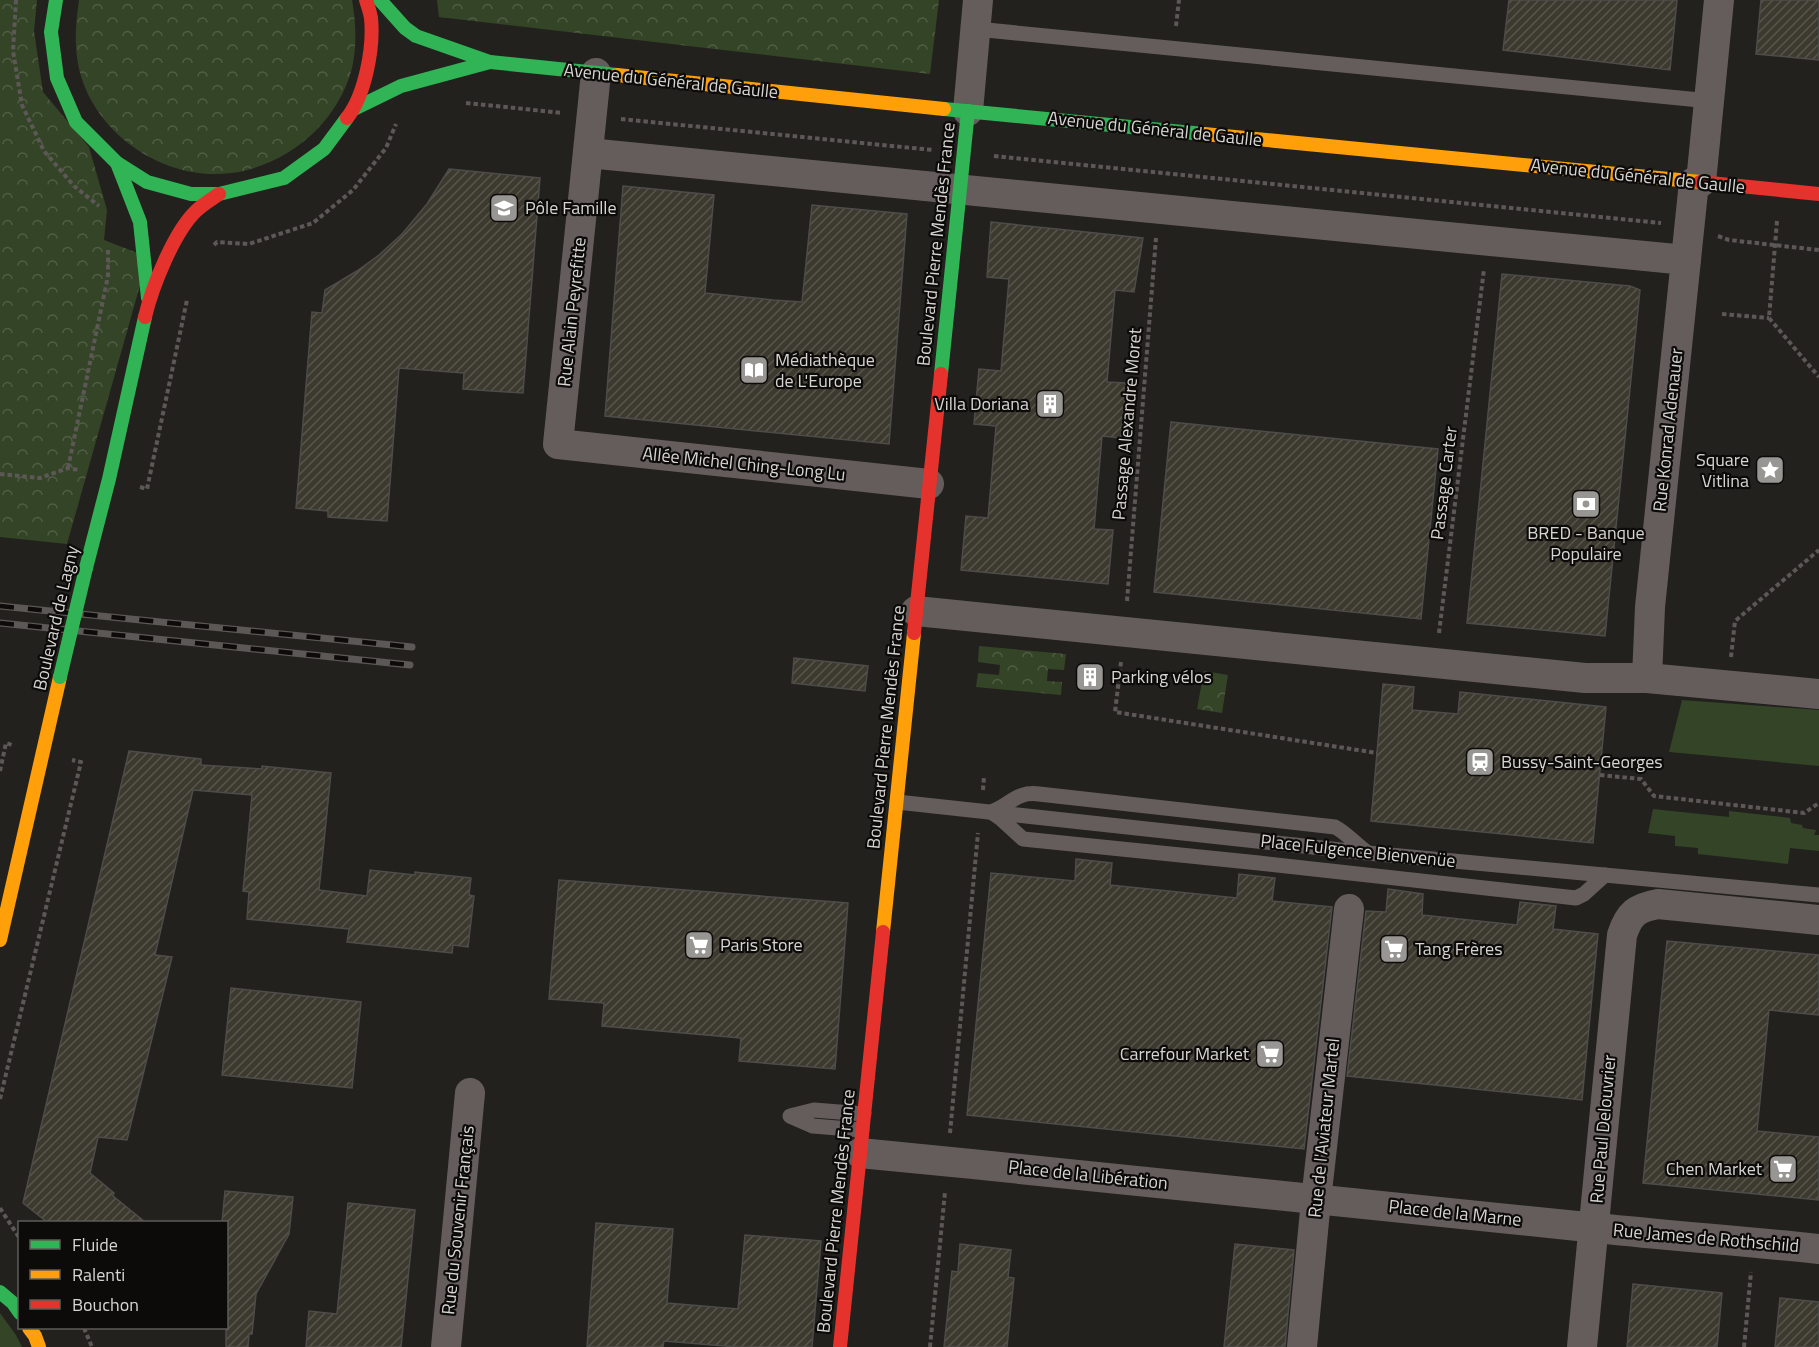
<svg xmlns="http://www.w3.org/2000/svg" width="1819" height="1347" viewBox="0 0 1819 1347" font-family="'Titillium Web',sans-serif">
  <defs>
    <pattern id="forest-crowns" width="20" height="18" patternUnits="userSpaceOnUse" patternTransform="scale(1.5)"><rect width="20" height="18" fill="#344427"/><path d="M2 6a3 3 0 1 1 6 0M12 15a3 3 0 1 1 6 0" fill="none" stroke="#515e45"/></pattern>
    <pattern id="building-hatch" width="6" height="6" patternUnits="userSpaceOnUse" patternTransform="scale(1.5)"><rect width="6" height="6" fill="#3c392f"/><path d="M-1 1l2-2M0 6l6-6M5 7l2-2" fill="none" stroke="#57554c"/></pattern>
  </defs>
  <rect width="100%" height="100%" fill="#22211e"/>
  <g fill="#344427">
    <path d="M1682,700L1819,710V766L1669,752Z"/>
    <path d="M1653,809L1729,817V811L1790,818L1791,823L1802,825L1803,828L1816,830L1814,835H1819V851L1790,848L1788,864L1698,854V848L1675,846V836L1648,833Z"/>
    <path d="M0,1313L16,1335L22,1347H0Z"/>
  </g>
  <g fill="url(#forest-crowns)">
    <path d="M0,0H37L34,31L43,92L89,147L107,210L104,240L148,257L67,544L0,537Z"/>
    <path d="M79,0H352C356,22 357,46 352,68C338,123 287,166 231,173C163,182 91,132 78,64C74,41 76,22 79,0Z"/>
    <path d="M437,0H939L930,74L439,17Z"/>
    <path d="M979,646L1066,654L1064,670L1048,669L1047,681L1062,682L1061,695L976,687L978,673L999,675L1000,665L978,662Z"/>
    <path d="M1204,671L1228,675L1222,713L1197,709Z"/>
  </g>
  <g fill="url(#building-hatch)" stroke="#4d4c49" stroke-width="1.5">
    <path d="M1509,0H1677L1670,70L1503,50Z"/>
    <path d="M1761,0H1819V60L1756,54Z"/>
    <path d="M449,169L540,178L523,393L463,389L464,373L399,368L387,521L328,517V511L296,508L312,312L322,313L325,290L357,271L379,255L402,234L427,204Z"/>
    <path d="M623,186L714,195L705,293L773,300L802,302L812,205L907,214L889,444L605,416Z"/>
    <path d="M991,222L1143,238L1134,292L1115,290L1107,382L1126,383L1121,438L1102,436L1094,529L1113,530L1108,584L961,570L966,516L988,518L996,426L974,424L979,369L1001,371L1009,279L987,277Z"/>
    <path d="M1502,274L1630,286L1640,290L1605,636L1467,623Z"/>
    <path d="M1171,422L1438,449L1421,619L1154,592Z"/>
    <path d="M794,658L868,666L865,691L792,683Z"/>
    <path d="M1383,684L1414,687L1412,710L1458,714L1460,692L1606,707L1593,843L1371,821Z"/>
    <path d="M129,751L201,759V765L262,769V766L331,773L319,890L367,896L370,870L415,875V872L471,878L469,895L474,896L468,947L453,945L452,953L347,942L349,929L247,919L249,892L243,891L252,795L193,790L155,955L172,957L127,1140L98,1137L90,1173L114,1193L113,1196L145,1222H47L23,1203Z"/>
    <path d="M1076,859L1112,863L1110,885L1237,898L1239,874L1275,878L1272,901L1332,907L1304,1149L967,1115L991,873L1075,881Z"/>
    <path d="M559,880L848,903L835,1069L739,1061L741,1038L602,1026L604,1003L549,999Z"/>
    <path d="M1388,889L1423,894L1422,915L1517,925L1520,902L1556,906L1553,929L1598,934L1582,1100L1347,1076L1366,911L1386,912Z"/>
    <path d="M1667,941L1819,955V1015L1769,1010L1757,1131L1819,1137V1200L1643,1183Z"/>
    <path d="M231,988L361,1002L352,1088L222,1075Z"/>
    <path d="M225,1191L293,1197L289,1234L256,1294L252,1334H249L248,1347H226V1222H222Z"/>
    <path d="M348,1203L415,1210L401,1347H306L309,1311L337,1314Z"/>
    <path d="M596,1223L673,1229L667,1303L738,1309L745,1235L821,1241L812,1347H737L664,1341L663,1347H587Z"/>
    <path d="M960,1244L1011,1250L1008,1277L1014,1278L1007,1347H944L952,1271L958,1272Z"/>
    <path d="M1235,1244L1294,1250L1285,1347H1224Z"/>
    <path d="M1633,1284L1722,1293L1717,1347H1627Z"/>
    <path d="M1780,1298L1819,1302V1347H1775Z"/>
  </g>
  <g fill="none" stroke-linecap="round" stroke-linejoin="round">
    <g stroke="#5d5857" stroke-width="4" stroke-dasharray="4.5 3" stroke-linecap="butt">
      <path d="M16,0L13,51L22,105L44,151L74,186L99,206"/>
      <path d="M1176,26L1179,0"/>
      <path d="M466,103L563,113"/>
      <path d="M621,119L933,150"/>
      <path d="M994,156L1661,223"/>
      <path d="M1777,221L1769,318L1819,377"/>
      <path d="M1718,236L1729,240L1819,250"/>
      <path d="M214,245L217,242L249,244L313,223L353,190L386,148L396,124"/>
      <path d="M1722,314L1769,318"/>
      <path d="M68,468L108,276V247"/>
      <path d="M0,474L40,478L68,468L78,470"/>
      <path d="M140,487L147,489L187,300"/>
      <path d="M1127,601L1156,238"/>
      <path d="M1439,633L1484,269"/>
      <path d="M1731,657L1735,621L1819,550"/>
      <path d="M1121,662L1115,712L1377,753"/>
      <path d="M0,771L6,743L12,745"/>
      <path d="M1600,775L1641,779L1654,796L1804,813L1819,803"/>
      <path d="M983,790L984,776"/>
      <path d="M0,1099L81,762L72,760"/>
      <path d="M950,1133L978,833"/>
      <path d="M0,1208L20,1239"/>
      <path d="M84,1328L92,1347"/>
      <path d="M930,1347L945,1192"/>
      <path d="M1744,1347L1751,1272"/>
    </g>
    <g stroke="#655d5c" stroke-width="15">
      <path d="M976,29L1710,101"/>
      <path d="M897,802L1368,853L1819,895"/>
      <path d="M991,812L1000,818L1023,839L1259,863L1576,898L1584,894L1605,875"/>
      <path d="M991,812C1011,805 1016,791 1039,794L1335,827C1348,834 1356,845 1368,853"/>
      <path d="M862,1130L813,1126L790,1116L814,1110L864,1114"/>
    </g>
    <g stroke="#655d5c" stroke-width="30">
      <path d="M596,73L558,444L929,484"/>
      <path d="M968,111L978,0"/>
      <path d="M588,153C954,190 1320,224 1686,260"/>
      <path d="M1701,182L1719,0"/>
      <path d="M916,611L1585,678H1647L1819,694"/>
      <path d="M1647,678L1650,607L1694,182"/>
      <path d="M860,1153C1106,1177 1352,1203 1597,1228C1671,1236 1745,1241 1819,1249"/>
      <path d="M446,1347L470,1093"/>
      <path d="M1302,1347L1316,1200L1349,909"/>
      <path d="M1582,1347L1622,935C1629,914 1636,908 1658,904L1819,920"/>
    </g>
    <g stroke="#30b455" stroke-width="14">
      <path d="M56,0L51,32L57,78L76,122L117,163L147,182L191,194H219L284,178L324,149L347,118"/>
      <path d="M380,0L405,28L416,36L490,62L617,75"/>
      <path d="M354,109L401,86L490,62"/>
      <path d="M944,109L1204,134"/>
      <path d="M117,163L140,222L148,298"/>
      <path d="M941,374L968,111"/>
      <path d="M86,568L109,479L145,317"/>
      <path d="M0,1292L13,1303L20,1313"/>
    </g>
    <g stroke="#ff9f0a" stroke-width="14">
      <path d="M617,75L944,109"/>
      <path d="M1204,134L1700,182"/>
      <path d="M883,932L914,633"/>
      <path d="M0,940L60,677"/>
      <path d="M29,1328L35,1336L39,1347"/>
    </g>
    <g stroke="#e5322d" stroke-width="14">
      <path d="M347,118C365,95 374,48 371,18C370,12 368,6 366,0"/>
      <path d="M1700,182L1819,194"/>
      <path d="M145,317C152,287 174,232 196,211C203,204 212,199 219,194"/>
      <path d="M914,633L941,374"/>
      <path d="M840,1347L883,932"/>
    </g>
    <g stroke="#5c5856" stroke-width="7">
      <g id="rail">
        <path d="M0,606L412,647"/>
        <path d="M0,623L410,665"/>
      </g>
    </g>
    <use href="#rail" stroke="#0c0b09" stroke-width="4.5" stroke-dasharray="14" stroke-linecap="butt"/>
    <path stroke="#30b455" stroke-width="14" d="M60,677L86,568"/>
  </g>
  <defs>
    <g id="school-square" transform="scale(1.5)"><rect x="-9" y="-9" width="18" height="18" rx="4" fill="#989692" stroke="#0c0b09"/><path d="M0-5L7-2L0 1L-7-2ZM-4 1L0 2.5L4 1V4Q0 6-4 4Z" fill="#fff"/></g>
    <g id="library-square" transform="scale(1.5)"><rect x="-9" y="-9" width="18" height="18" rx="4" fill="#989692" stroke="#0c0b09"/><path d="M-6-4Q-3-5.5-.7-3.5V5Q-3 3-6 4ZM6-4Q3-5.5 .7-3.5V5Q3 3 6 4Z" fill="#fff"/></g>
    <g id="building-square" transform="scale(1.5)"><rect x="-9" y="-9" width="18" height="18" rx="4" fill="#989692" stroke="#0c0b09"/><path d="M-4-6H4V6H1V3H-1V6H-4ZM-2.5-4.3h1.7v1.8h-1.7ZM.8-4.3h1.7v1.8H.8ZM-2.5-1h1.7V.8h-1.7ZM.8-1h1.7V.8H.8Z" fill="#fff"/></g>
    <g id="sight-square" transform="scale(1.5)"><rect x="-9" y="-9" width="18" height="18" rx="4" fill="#989692" stroke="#0c0b09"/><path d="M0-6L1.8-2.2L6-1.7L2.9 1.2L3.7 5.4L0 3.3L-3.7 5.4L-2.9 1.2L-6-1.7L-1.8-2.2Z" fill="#fff"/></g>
    <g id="bank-square" transform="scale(1.5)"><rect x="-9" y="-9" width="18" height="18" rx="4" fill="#989692" stroke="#0c0b09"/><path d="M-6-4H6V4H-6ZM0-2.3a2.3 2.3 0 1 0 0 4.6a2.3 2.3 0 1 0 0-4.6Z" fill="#fff"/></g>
    <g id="station-square" transform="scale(1.5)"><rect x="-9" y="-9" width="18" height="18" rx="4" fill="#989692" stroke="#0c0b09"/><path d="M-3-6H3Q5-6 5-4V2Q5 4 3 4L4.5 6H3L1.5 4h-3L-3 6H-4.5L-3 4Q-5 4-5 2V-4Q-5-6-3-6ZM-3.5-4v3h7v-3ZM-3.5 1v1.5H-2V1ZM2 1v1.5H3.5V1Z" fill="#fff"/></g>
    <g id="supermarket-square" transform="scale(1.5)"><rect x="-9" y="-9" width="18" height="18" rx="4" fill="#989692" stroke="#0c0b09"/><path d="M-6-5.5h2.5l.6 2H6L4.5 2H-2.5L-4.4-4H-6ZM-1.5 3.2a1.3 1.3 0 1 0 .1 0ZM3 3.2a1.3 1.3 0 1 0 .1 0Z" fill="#fff"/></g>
  </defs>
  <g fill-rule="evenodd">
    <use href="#school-square" x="504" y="208"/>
    <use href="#library-square" x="754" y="370"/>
    <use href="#building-square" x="1050" y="404"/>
    <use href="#sight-square" x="1770" y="470"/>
    <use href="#bank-square" x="1586" y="504"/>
    <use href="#building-square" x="1090" y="677"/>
    <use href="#station-square" x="1480" y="762"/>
    <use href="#supermarket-square" x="699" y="945"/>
    <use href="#supermarket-square" x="1394" y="949"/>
    <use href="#supermarket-square" x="1270" y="1054"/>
    <use href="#supermarket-square" x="1783" y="1169"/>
  </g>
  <g text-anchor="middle" stroke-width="4.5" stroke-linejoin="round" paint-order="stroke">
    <g font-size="18" fill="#d7d5d1" stroke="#0c0b09">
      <text transform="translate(671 81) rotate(6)" y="6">Avenue du Général de Gaulle</text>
      <text transform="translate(1155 129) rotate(6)" y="6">Avenue du Général de Gaulle</text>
      <text transform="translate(1638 176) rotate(6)" y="6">Avenue du Général de Gaulle</text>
      <text transform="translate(936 244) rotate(-84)" y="6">Boulevard Pierre Mendès France</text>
      <text transform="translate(572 312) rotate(-84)" y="6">Rue Alain Peyrefitte</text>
      <text transform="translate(1127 424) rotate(-85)" y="6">Passage Alexandre Moret</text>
      <text transform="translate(1668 430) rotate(-84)" y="6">Rue Konrad Adenauer</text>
      <text transform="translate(744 464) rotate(6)" y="6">Allée Michel Ching-Long Lu</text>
      <text transform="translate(1444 483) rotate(-83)" y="6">Passage Carter</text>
      <text transform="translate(56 618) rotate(-77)" y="6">Boulevard de Lagny</text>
      <text transform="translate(886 727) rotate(-84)" y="6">Boulevard Pierre Mendès France</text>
      <text transform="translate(1358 851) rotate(6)" y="6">Place Fulgence Bienvenüe</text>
      <text transform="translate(1324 1128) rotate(-84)" y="6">Rue de l'Aviateur Martel</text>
      <text transform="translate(1603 1129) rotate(-85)" y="6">Rue Paul Delouvrier</text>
      <text transform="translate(1088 1175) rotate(6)" y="6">Place de la Libération</text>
      <text transform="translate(836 1211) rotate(-84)" y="6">Boulevard Pierre Mendès France</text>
      <text transform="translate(1455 1213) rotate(6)" y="6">Place de la Marne</text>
      <text transform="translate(458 1220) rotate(-84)" y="6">Rue du Souvenir Français</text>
      <text transform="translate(1706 1238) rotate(5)" y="6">Rue James de Rothschild</text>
    </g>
    <g font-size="18" fill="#d7d5d1" stroke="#0c0b09" text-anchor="start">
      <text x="525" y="214">Pôle Famille</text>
      <text x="775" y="366">Médiathèque<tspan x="775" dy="21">de L'Europe</tspan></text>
      <text x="1029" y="410" text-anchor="end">Villa Doriana</text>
      <text x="1749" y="466" text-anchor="end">Square<tspan x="1749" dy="21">Vitlina</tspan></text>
      <text x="1586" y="539" text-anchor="middle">BRED - Banque<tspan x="1586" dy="21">Populaire</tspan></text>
      <text x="1111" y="683">Parking vélos</text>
      <text x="1501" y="768">Bussy-Saint-Georges</text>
      <text x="720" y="951">Paris Store</text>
      <text x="1415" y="955">Tang Frères</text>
      <text x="1249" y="1060" text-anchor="end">Carrefour Market</text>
      <text x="1762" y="1175" text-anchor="end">Chen Market</text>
    </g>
  </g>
  <rect x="18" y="1221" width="210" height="108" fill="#0c0b09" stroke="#5d5c59" stroke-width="1.5"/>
  <rect x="30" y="1240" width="30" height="9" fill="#30b455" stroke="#5d5c59" stroke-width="1.5"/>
  <text x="72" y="1251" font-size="18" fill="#d7d5d1">Fluide</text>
  <rect x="30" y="1270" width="30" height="9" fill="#ff9f0a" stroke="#5d5c59" stroke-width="1.5"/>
  <text x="72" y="1281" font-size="18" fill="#d7d5d1">Ralenti</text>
  <rect x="30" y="1300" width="30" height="9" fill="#e5322d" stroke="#5d5c59" stroke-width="1.5"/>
  <text x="72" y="1311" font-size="18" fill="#d7d5d1">Bouchon</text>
</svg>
